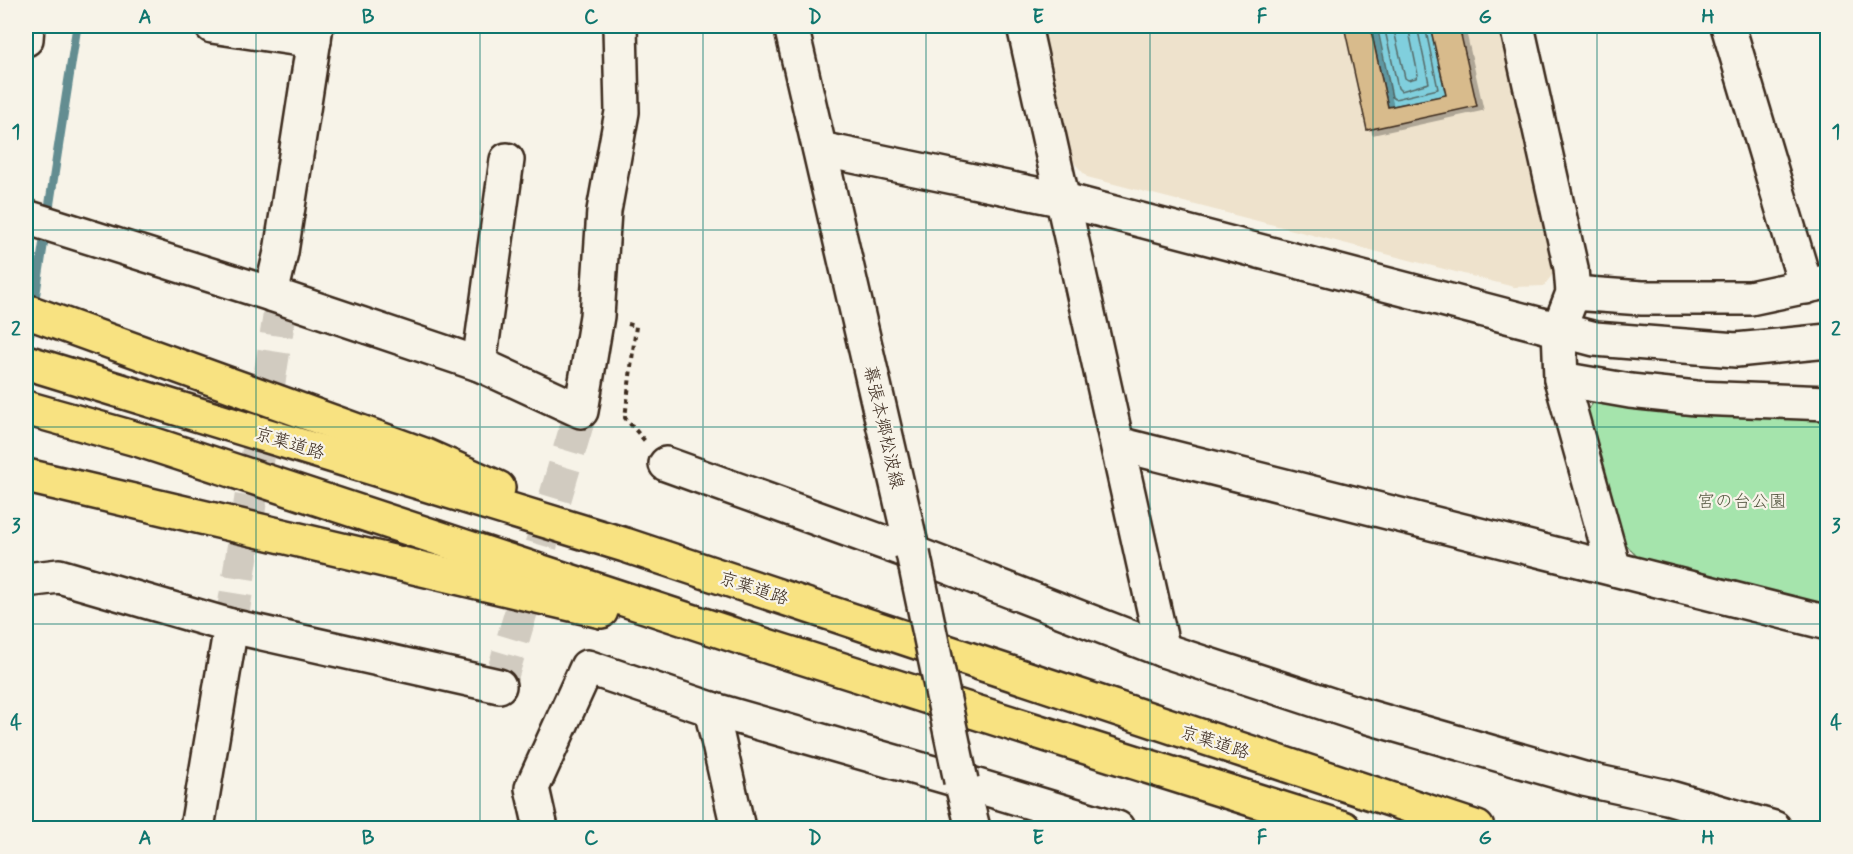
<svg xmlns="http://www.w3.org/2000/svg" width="1853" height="854" viewBox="0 0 1853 854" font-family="Mynerve,'Klee One',sans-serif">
  <defs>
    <filter id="shadow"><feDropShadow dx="6" dy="4" stdDeviation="0" flood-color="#0004"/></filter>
  </defs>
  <rect width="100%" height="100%" fill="#f7f3e8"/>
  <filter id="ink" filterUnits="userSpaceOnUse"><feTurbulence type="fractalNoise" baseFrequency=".0167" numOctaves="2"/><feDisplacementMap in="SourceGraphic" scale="12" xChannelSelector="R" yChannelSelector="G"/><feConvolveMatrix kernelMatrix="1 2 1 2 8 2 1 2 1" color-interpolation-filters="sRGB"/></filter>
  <g filter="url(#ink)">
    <path fill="#eee2cc" d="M1038,26H1504L1558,267L1544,286L1514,287L1087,177L1067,155Z"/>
    <path fill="#a5e4ac" stroke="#708765" stroke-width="1.5" d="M1597,397L1661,411L1724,417L1816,418L1827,426V609L1640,560L1623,541L1585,414Z"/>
    <path fill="#80cfdd" stroke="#648d91" stroke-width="1.5" d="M1370,26H1430L1446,95L1388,107Z"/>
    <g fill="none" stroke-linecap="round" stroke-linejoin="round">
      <g stroke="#576c6a" stroke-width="1.5">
        <path d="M1377,26L1392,97L1395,99L1438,89L1425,26"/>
        <path d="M1384,26L1398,88L1401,91L1429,83L1417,26"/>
        <path d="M1393,26L1405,78L1408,80L1416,78L1418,75L1408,26"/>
      </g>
      <path stroke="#648d91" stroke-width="9" d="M26,357L77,26"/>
    </g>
    <path fill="#d8bb8c" stroke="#3b2a1e" stroke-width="1.5" filter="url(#shadow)" d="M1344,26H1370L1388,107L1446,95L1430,26H1459L1477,106L1367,130Z"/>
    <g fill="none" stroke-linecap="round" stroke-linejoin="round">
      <g stroke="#d1cbc0" stroke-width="33" stroke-dasharray="33 16" stroke-linecap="butt">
        <path d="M231,626L282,298"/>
        <path d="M499,686L581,411"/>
      </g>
      <g stroke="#3b2a1e" stroke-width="38">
        <g id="minor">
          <path d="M212,26L314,41"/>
          <path d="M791,26L913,553"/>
          <path d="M1024,26L1163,650"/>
          <path d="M1517,26L1571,268L1573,293L1559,329L1561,379L1614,569"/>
          <path d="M1728,26L1806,287"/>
          <path d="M26,39L27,26"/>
          <path d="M820,149L1064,200L1595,339L1736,350L1828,341"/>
          <path d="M26,217L271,294L479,364L581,411L597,316L604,211L622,112L620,26"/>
          <path d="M1573,293L1642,298H1750L1826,282"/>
          <path d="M271,294L281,252L316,26"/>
          <path d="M479,364L507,160"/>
          <path d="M1561,379L1630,391L1696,398L1828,403"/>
          <path d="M1118,444L1828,623"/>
          <path d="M666,464L913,553L1163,650L1358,714L1584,779L1667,797L1774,828"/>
          <path d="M26,580L59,576L231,626L499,686"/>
          <path d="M711,709L738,828"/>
          <path d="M961,781L973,828"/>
          <path d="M197,828L231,626"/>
          <path d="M541,828L532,788L587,667L711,709L961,781L1117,828"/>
        </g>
      </g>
      <g stroke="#3b2a1e" stroke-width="38">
        <g id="highway">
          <path d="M26,311L424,455L498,488"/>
          <path d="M26,362L625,545L1477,828"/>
          <path d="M26,408L140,440L773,648L1343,828"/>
          <path d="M27,476L601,611"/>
        </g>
      </g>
      <path stroke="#3b2a1e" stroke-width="4" stroke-dasharray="4.5 4.5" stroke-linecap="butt" d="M628,324L636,326L625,418L645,441"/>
      <use href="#minor" stroke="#f7f3e8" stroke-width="33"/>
      <use href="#highway" stroke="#f8e281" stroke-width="33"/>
      <g stroke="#3b2a1e" stroke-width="38" stroke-linecap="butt">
        <path id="minor-bridge" d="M913,553L961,781"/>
      </g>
      <use href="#minor-bridge" stroke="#f7f3e8" stroke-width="33"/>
    </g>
  </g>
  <path fill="none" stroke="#0f766e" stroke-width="1.5" stroke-opacity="0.55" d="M256,26V828M480,26V828M703,26V828M926,26V828M1150,26V828M1373,26V828M1597,26V828M26,230H1828M26,427H1828M26,624H1828"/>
  <g text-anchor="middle" stroke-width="4.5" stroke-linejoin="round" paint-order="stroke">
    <g font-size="18" fill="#3b2a1e" stroke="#f7f3e8">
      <text transform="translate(884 427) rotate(77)" y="6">幕張本郷松波線</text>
      <text transform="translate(290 443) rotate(17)" y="6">京葉道路</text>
      <text transform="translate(754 588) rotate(18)" y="6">京葉道路</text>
      <text transform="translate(1215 742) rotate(18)" y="6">京葉道路</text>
    </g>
    <g font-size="18" fill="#565842" stroke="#f7f3e8">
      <text x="1742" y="507">宮の台公園</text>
    </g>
  </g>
  <rect width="1853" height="854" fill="none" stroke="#f7f3e8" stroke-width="66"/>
  <rect x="33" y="33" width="1787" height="788" fill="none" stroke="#0f766e" stroke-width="2"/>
  <g font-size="20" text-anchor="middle" font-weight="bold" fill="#0f766e">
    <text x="145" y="23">A</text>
    <text x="368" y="23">B</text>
    <text x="591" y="23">C</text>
    <text x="815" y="23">D</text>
    <text x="1038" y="23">E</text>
    <text x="1262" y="23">F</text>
    <text x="1485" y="23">G</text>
    <text x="1708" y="23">H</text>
    <text x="16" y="138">1</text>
    <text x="1836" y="138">1</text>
    <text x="16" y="335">2</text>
    <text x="1836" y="335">2</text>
    <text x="16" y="532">3</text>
    <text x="1836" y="532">3</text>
    <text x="16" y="729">4</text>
    <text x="1836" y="729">4</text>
    <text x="145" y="844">A</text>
    <text x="368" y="844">B</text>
    <text x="591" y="844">C</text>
    <text x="815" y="844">D</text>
    <text x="1038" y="844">E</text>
    <text x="1262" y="844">F</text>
    <text x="1485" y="844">G</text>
    <text x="1708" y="844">H</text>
  </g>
</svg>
